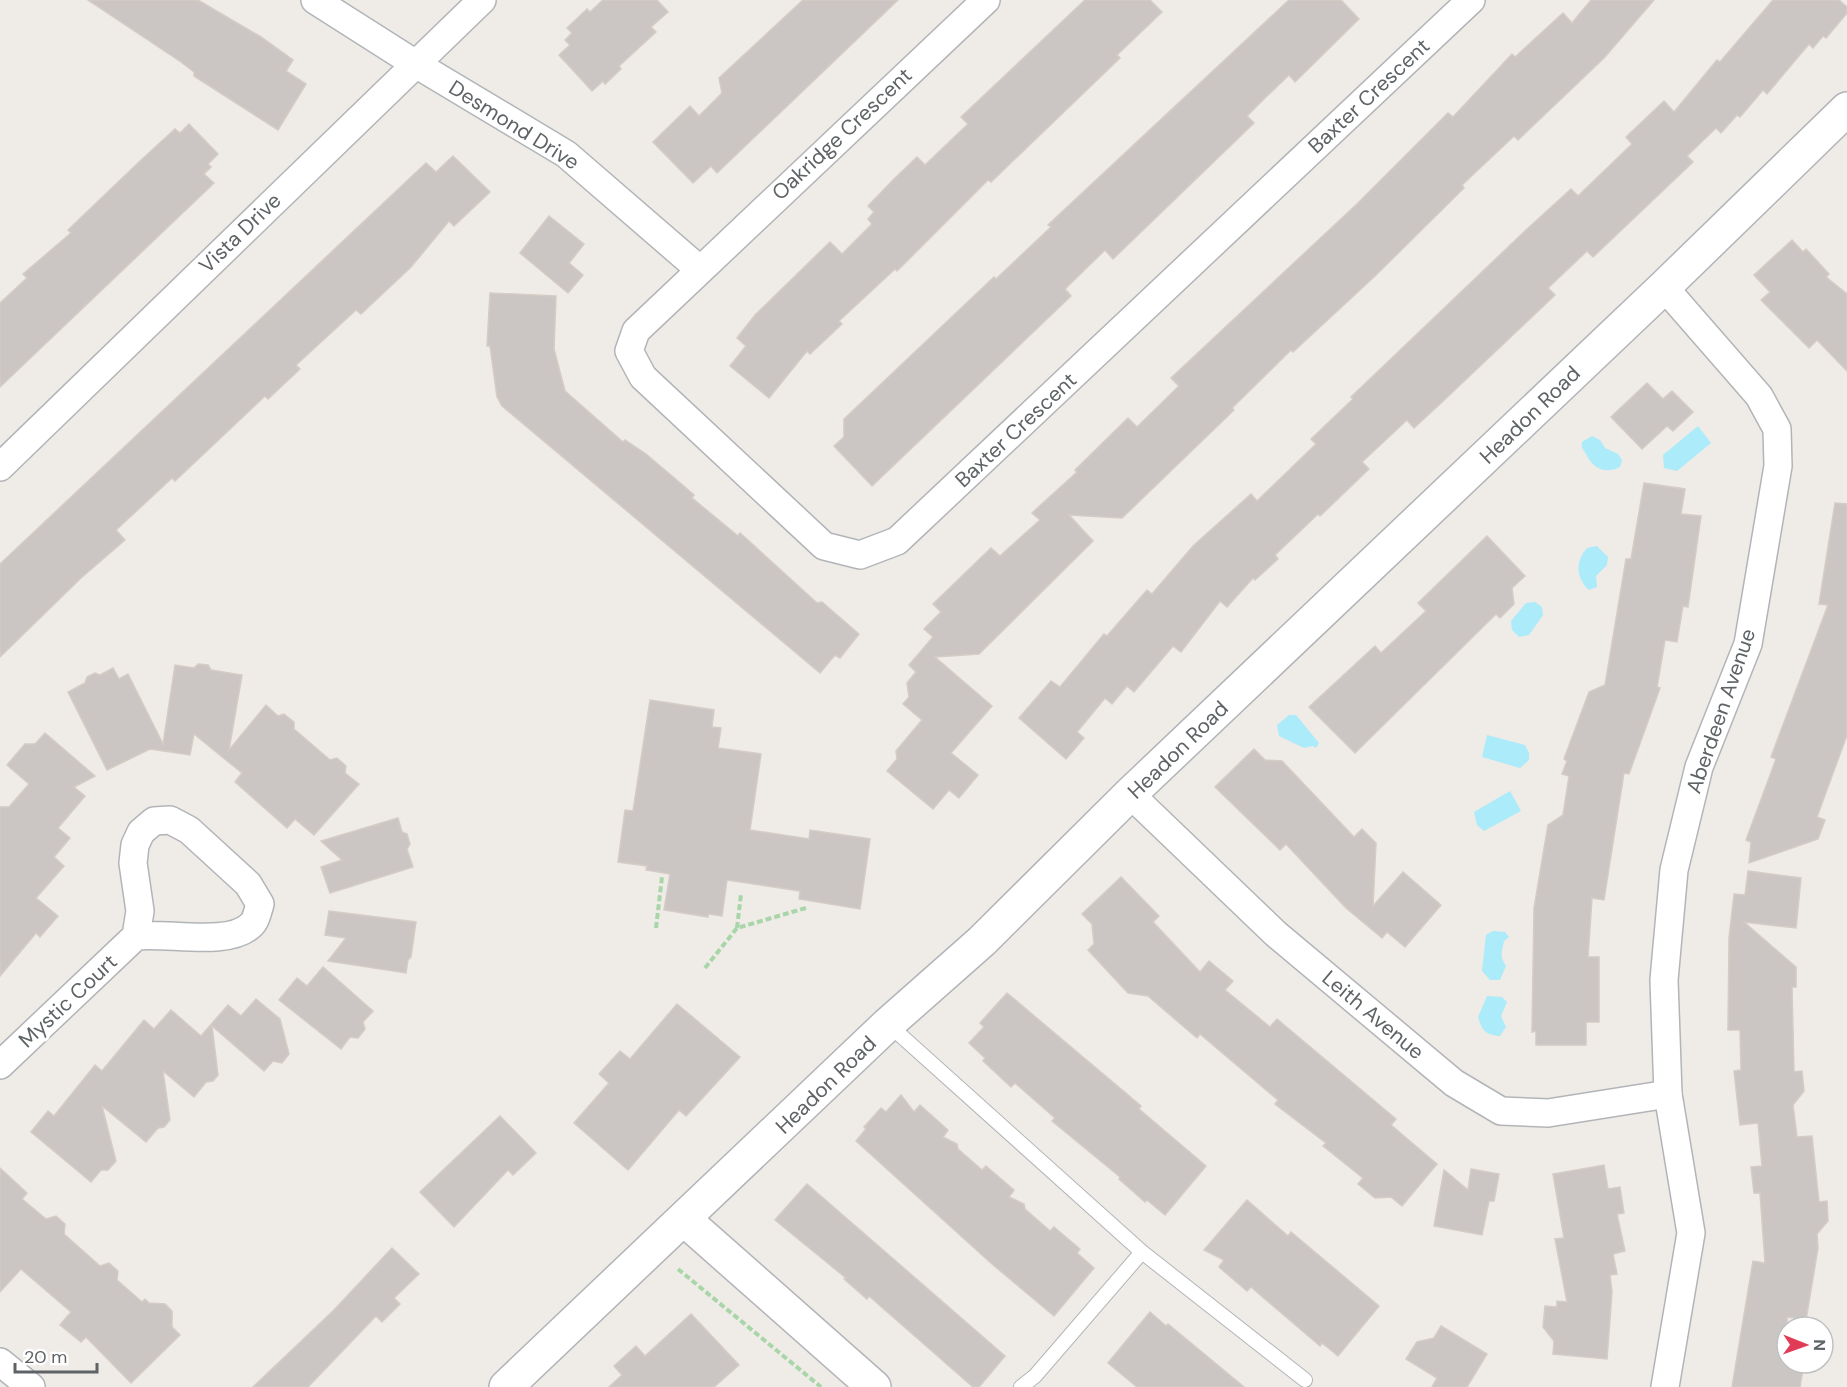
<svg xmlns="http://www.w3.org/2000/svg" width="1847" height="1387" viewBox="0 0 1847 1387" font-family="'DM Sans',sans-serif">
  <rect width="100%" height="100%" fill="#efebe7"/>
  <g fill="#abebfa">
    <path d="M1698,426L1711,443L1677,471L1664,468L1663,455Z"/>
    <path d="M1592,436L1600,440L1605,448L1618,454L1622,460L1620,467C1605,474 1594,469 1587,456C1584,449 1581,450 1582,442Z"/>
    <path d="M1597,546L1608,557L1607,565L1596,576L1597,587L1589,590C1576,578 1575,562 1587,548Z"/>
    <path d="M1535,602L1542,607L1543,615L1529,635L1519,637L1512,630L1511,621L1526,603Z"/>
    <path d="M1289,715H1296L1319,743L1316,748L1313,746L1304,748L1279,736L1277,725Z"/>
    <path d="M1487,735L1525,745L1529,753V760L1520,768L1482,757Z"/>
    <path d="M1510,791L1521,811L1484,831L1477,825L1474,812Z"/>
    <path d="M1493,931L1505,932L1509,937L1504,941C1502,952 1499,956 1506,966L1500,980H1490L1482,971L1486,935Z"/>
    <path d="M1487,996L1502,997L1507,1002L1501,1016L1506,1027L1500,1036C1486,1035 1482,1031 1478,1017Z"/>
  </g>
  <g fill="#cbc6c3" stroke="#d4ccc5" stroke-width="1.5">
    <path d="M88,0H198L261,37L293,60L286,71L306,84L278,130L194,76V72L181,62Z"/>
    <path d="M603,0H657L668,12L651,27L656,32L619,66L621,69L605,84L603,81L592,91L559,55L570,45L565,40L572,33L567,28L587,9L590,12Z"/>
    <path d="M803,0H898L717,173L711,166L693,183L653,142L690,106L699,116L722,93L719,78Z"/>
    <path d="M1085,0H1150L1162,12L1117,55L1120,58L991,182L988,180L897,271L895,269L839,321L842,324L810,354L807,351L769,398L730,366L746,346L737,338L755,315L830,242L842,254L872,224L868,219L874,212L868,206L893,180L917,157L925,165L968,124L961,117Z"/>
    <path d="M1289,0H1341L1359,19L1295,82L1289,75L1267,96L1247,116L1254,123L1113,259L1105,250L1065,289L1071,296L872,486L834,446L844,437V419L994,277L996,279L1051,227L1048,225Z"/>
    <path d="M1591,0H1654L1604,58L1518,140L1514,136L1462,185L1464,188L1375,276L1293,352L1291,350L1232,408L1234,410L1122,518L1069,515L1093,541L979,654L935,657L992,706L951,753L978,775L959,798L949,790L933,809L887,771L897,759L896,751L922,720L903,704L909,697L907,683L916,672L909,665L933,637L924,629L941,612L933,604L991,548L1000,556L1040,520L1032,513L1077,472L1075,470L1128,418L1137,427L1179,386L1171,378L1358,203L1448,113L1453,117L1512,54L1515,57L1563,13L1572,23Z"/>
    <path d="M1773,0H1839L1847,7V13L1826,38L1823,36L1813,48L1809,44L1767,94L1763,90L1740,117L1737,115L1721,133L1716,128L1687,156L1693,162L1593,257L1587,251L1548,288L1555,295L1440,404L1414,428L1407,420L1362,462L1369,469L1320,516L1318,514L1275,555L1278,559L1255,580L1253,578L1227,607L1220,601L1181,652L1173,646L1134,692L1127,686L1112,704L1105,698L1077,732L1084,738L1066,759L1019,718L1051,681L1060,687L1104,634L1107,636L1147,590L1152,594L1193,546L1251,494L1257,501L1316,444L1311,439L1353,399L1351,397L1526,230L1571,189L1578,196L1632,144L1626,137L1664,101L1674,112L1717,60L1720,62Z"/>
    <path d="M189,124L218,154L208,164L211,167L204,174L214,183L0,387V303L27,278L23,274L71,233L68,230L139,162L175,129L180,133Z"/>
    <path d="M453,156L490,192L454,226L449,221L411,267L361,314L356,310L296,365L300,369L268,399L265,396L175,481L172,478L116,530L125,540L81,578L0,657V564L426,163L436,172Z"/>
    <path d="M549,216L584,244L569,263L583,275L568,293L520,253Z"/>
    <path d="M1792,240L1803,252L1806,249L1829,274L1826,277L1847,294V371L1817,340L1809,348L1761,300L1770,292L1754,275Z"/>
    <path d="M490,293L556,296L554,349L565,391L623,442L625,440L646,454L672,476L694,495L692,498L738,536L740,533L817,603L822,602L859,634L840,658L835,655L820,673L502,406L497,397L490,346H487Z"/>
    <path d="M1647,383L1663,399L1672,391L1693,412L1673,431L1667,426L1642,449L1611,417Z"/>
    <path d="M1644,483L1685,489L1681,514L1701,516L1688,607L1683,606L1677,642L1665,640L1657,687L1660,688L1629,774L1624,773L1604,900L1592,898L1588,957H1599V1022H1586V1045H1536V1031L1532,1032L1534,908L1548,825L1563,815L1569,776L1562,774L1567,761L1564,759L1589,692L1605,685L1626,559H1631Z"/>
    <path d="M1835,503L1847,504V735L1817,817L1825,820L1818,839L1749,863L1751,842L1746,840L1776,759L1771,757L1828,605L1819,604Z"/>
    <path d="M1487,536L1525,576L1512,588L1514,604L1500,618L1496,614L1355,753L1309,707L1375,646L1381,653L1426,611L1418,603Z"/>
    <path d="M198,664L208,665L211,670L242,675L229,750L266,705L278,716L284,714L294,722V729L330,760L337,758L346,766L345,773L359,784L314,835L295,819L287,828L235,782L242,773L194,734L190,755L150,749L107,770L68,692L85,683L87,677L95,673L100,675L113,668L119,679L128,674L163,744L175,665L194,668Z"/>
    <path d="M650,700L714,710L712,727L721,728L718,748L761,754L750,830L809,839L810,830L870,839L860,909L799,899L800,891L727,880L722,916L708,914V917L664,910L670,874L646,870L647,866L618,862L625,810L633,811Z"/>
    <path d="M45,733L95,776L74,787L85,796L58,828L70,838L54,857L64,866L36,898L58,916L40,937L36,933L0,976V807H9L29,784L7,765L25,744H35Z"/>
    <path d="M1254,749L1265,760L1282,761L1354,837L1362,829L1376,843L1373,906L1403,872L1441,905L1405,947L1387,932L1382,938L1346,908L1286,844L1280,850L1215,787Z"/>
    <path d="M398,818L402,832L407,834L410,844L407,849L413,867L330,893L321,867L342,860L321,841Z"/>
    <path d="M1748,871L1801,878L1796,928L1744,922L1796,967V987H1792L1794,1072L1802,1071L1804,1091L1793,1105L1797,1137L1812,1136L1819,1202L1827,1201L1828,1221L1817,1234L1818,1248L1806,1320L1787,1317V1363H1804L1800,1387H1732L1753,1261L1765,1263L1760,1193H1754L1751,1167L1762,1166L1758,1123L1740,1125L1734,1071L1741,1070L1740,1030H1728L1729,938L1734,894L1745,895Z"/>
    <path d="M1121,877L1159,916L1153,922L1200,972L1209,961L1233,981L1225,990L1270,1027L1277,1019L1396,1119L1391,1125L1437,1164L1402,1206L1391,1197L1375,1198L1358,1184L1363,1178L1323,1146L1326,1143L1275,1104L1278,1100L1200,1034L1197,1038L1148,996L1128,993L1088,950L1094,944L1092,924L1082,914Z"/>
    <path d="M329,911L416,922L411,957L408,960L406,973L328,961L346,938L325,935Z"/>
    <path d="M323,967L373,1011L363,1022L365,1029L358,1038L350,1037L341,1049L279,1000L297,978L307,986Z"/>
    <path d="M1007,993L1141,1106L1139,1109L1206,1166L1165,1215L1147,1200L1145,1202L1119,1179L1120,1177L1052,1121L1055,1118L1015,1083L1011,1087L983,1061L985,1058L969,1043L984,1027L980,1023Z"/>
    <path d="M256,999L280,1019L289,1054L282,1063L273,1061L264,1071L212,1026L218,1075L213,1081L206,1082L194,1097L163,1071L170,1120L164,1127L158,1128L146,1142L102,1106L116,1161L108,1170H101L91,1182L31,1132L48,1111L54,1116L95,1065L102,1071L144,1020L154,1029L171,1010L201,1036L228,1005L241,1016Z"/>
    <path d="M677,1004L740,1057L686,1116L679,1110L628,1170L574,1123L609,1083L599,1074L620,1051L630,1059Z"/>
    <path d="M901,1095L914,1112L920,1105L948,1130L943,1137L957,1144L958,1149L982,1170L986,1166L1014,1190L1009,1197L1024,1204L1025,1209L1050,1231L1054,1227L1080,1249L1077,1253L1094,1268L1054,1316L992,1264L856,1141L866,1129L864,1127L881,1108L886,1112Z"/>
    <path d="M500,1116L536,1153L513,1175L508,1170L454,1227L420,1192Z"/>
    <path d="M1604,1165L1608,1189L1620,1187L1624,1213L1617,1214L1625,1251L1613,1254L1617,1274L1610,1275L1612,1292L1607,1359L1553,1354L1554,1341L1543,1327L1545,1306L1557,1307V1301L1567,1302L1555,1239L1564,1238L1553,1174Z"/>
    <path d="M0,1168L27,1193L22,1199L46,1219L56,1216L65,1224L64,1234L100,1266L109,1263L118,1271L117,1280L142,1302L145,1299L149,1303L165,1304L172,1311V1327L180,1335L131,1383L86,1337L81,1342L60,1325L71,1312L21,1269L0,1292Z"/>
    <path d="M1471,1169L1499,1174L1494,1201H1489L1482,1235L1434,1226L1444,1170L1468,1190Z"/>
    <path d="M807,1184L1005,1356L979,1387H973L869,1296L867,1299L844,1279L846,1278L775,1220Z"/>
    <path d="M1247,1200L1288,1236L1291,1232L1379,1306L1338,1356L1322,1343L1320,1346L1251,1287L1247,1291L1219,1267L1224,1260L1204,1250Z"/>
    <path d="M392,1248L419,1274L394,1298L400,1304L382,1322L376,1316L308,1387H253L334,1310Z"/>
    <path d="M1150,1312L1166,1326L1168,1324L1244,1387H1137L1108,1363Z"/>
    <path d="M691,1314L739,1365L714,1387H609L622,1375L614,1366L636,1346L645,1356Z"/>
    <path d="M1441,1326L1487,1354L1467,1387H1432L1437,1378L1406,1359L1417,1342L1434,1338Z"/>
  </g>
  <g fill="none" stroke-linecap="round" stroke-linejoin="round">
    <g stroke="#b2b5b8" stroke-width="16">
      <g id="lane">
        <path d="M888,1024L1142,1252L1305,1380"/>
        <path d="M1021,1387L1035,1376L1142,1252"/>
      </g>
    </g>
    <g stroke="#b2b5b8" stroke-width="30">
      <g id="street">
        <path d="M315,0L414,63L566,154L699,269"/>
        <path d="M986,0L636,331L629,351L643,377L824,546L860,555L897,541L1471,0"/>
        <path d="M1664,287L1759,396L1777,429L1778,466L1748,644L1699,767L1674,870L1664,980L1668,1094L1691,1233L1665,1387"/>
        <path d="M0,467L482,0"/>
        <path d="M1130,794L1276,934L1454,1083L1501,1111L1548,1113L1668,1094"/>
        <path d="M0,1065L136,936C167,932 229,947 251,925C256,921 258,910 260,904L248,884L189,830L170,820L154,821L141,832L135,845L133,863L140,911L136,936"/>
        <path d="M0,1362L31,1387"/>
      </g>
    </g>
    <g stroke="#b1b5b8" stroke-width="36">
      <g id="secondary">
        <path d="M685,1220L874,1387"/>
        <path d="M506,1387L888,1024L982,941L1130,794L1664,287L1847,109"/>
      </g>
    </g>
    <g stroke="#a8d6a9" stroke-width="4" stroke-dasharray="6 3" stroke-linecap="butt">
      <path d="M656,928L662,877"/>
      <path d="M737,928L741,894"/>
      <path d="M705,968L737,928L806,908"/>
      <path d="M678,1269L821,1387"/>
    </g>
    <use href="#lane" stroke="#fff" stroke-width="14"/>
    <use href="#street" stroke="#fff" stroke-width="27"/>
    <use href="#secondary" stroke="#fff" stroke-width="33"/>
  </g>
  <g text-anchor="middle" stroke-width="6" stroke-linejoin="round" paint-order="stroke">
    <g font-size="21" fill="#5e6366" stroke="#fff">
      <text transform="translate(1369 96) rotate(-43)" y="7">Baxter Crescent</text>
      <text transform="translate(514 125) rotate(32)" y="7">Desmond Drive</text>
      <text transform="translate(842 134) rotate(-43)" y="7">Oakridge Crescent</text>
      <text transform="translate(240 233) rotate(-44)" y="7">Vista Drive</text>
      <text transform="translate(1530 415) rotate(-44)" y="7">Headon Road</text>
      <text transform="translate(1016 430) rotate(-43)" y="7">Baxter Crescent</text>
      <text transform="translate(1721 711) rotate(-71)" y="7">Aberdeen Avenue</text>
      <text transform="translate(1178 750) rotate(-44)" y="7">Headon Road</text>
      <text transform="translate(68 1001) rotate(-43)" y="7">Mystic Court</text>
      <text transform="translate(1373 1015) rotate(40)" y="7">Leith Avenue</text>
      <text transform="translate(826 1085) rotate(-44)" y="7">Headon Road</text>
    </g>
  </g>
  <g transform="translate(1805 1345) rotate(91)"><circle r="28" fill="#ffffff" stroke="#bfc1c2" stroke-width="1.5"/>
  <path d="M0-4.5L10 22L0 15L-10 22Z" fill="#e03c57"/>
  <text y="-9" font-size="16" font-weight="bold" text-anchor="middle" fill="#5e6366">N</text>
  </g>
  <path d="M15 1363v9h82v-9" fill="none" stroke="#5e6366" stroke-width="3"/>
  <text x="24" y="1363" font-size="18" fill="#5e6366" stroke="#ffffff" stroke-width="4.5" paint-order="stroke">20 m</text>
</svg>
